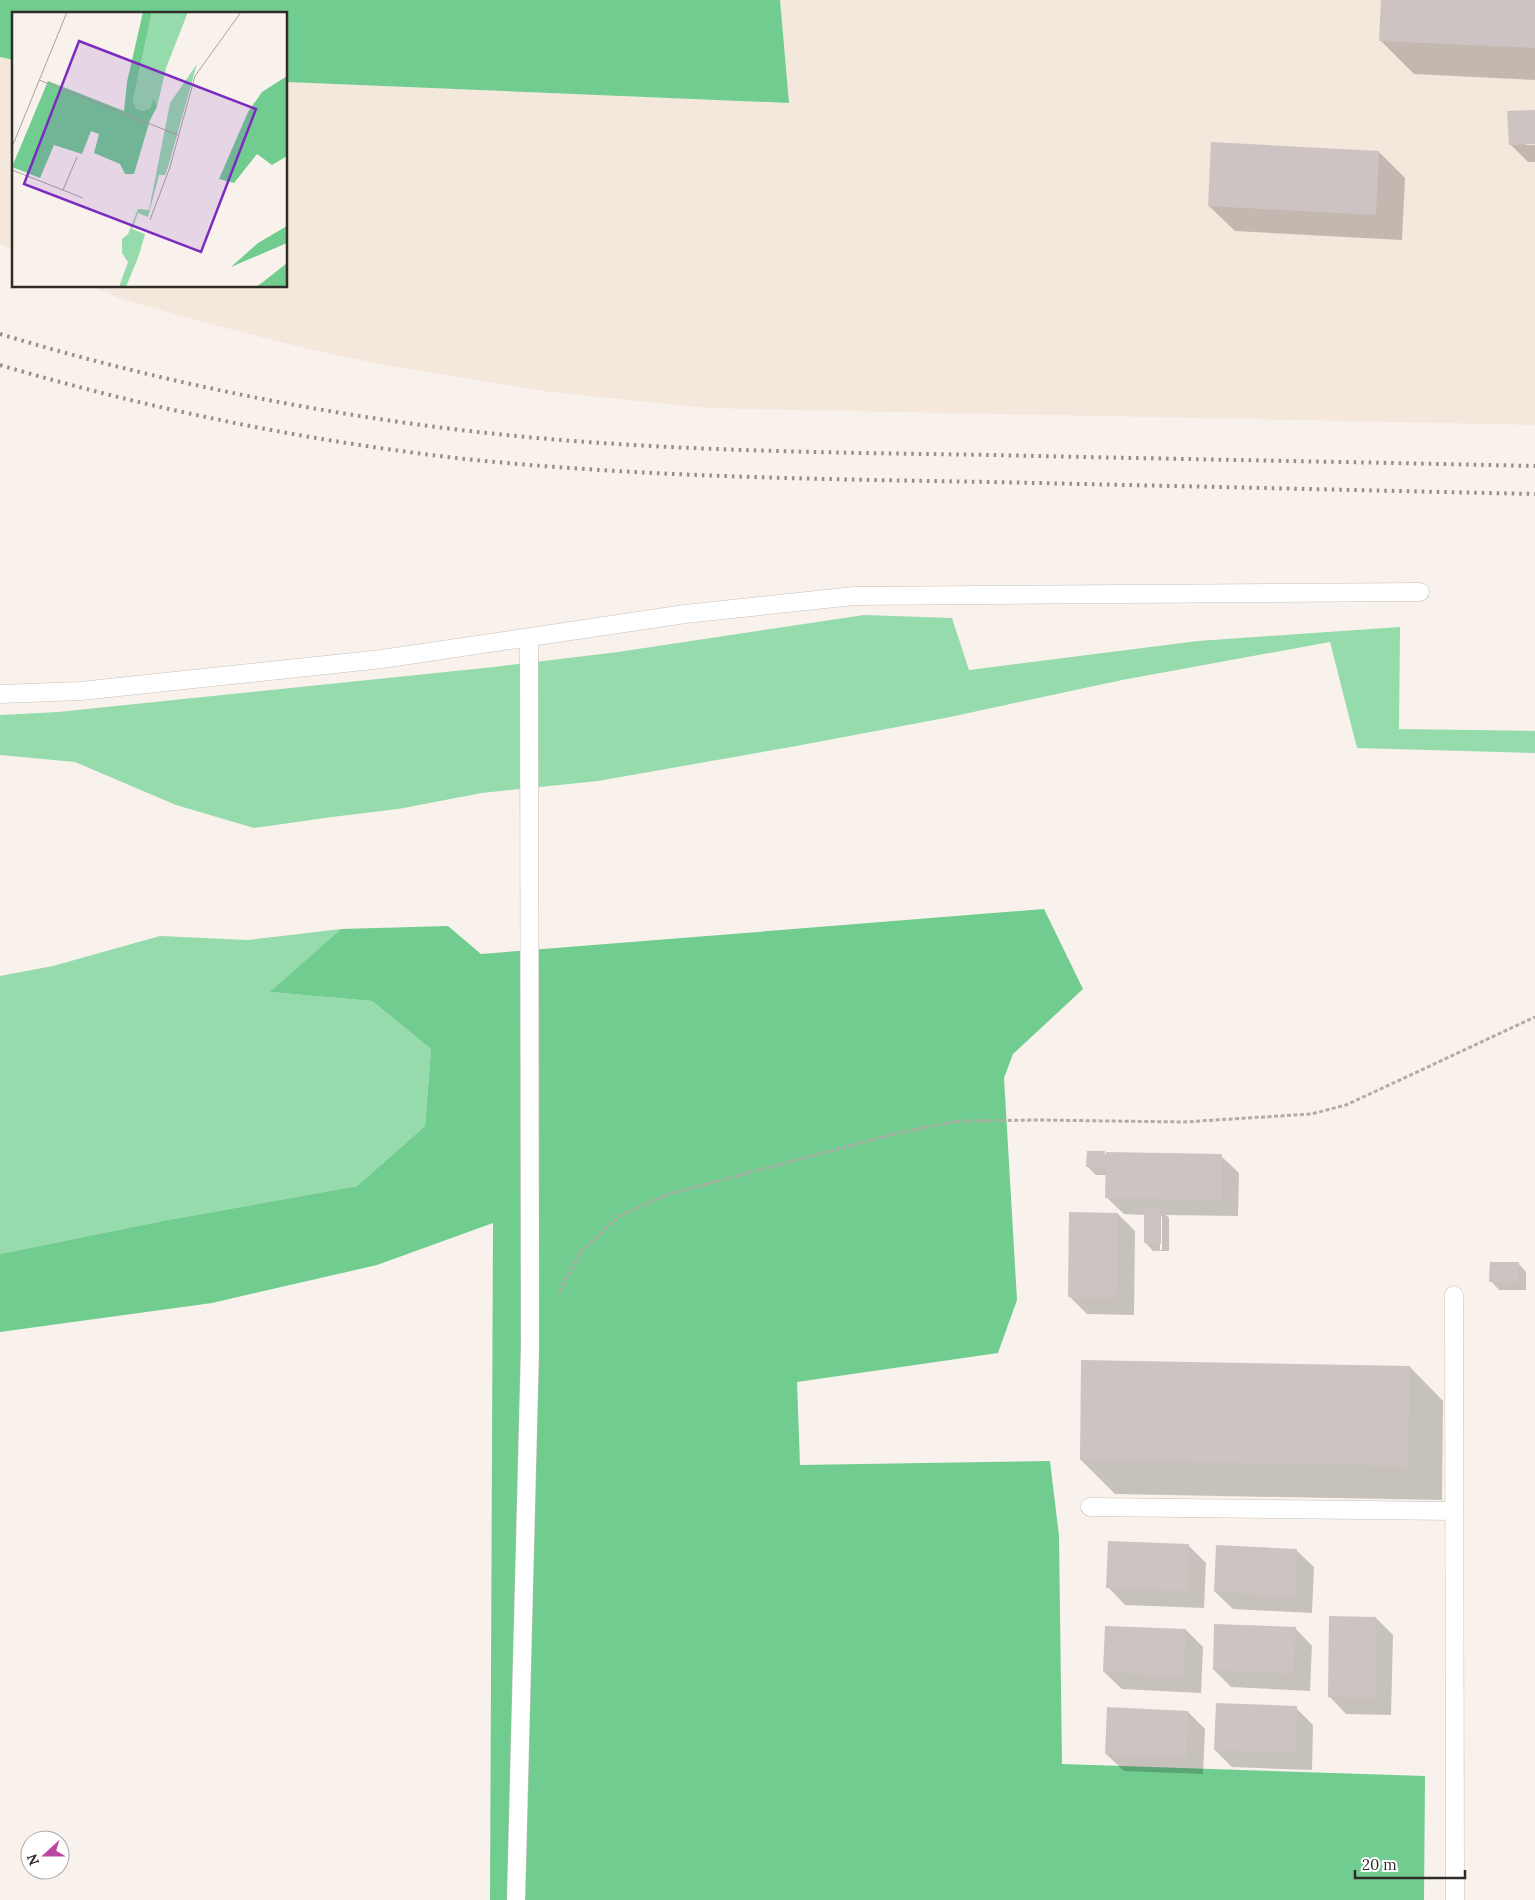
<svg xmlns="http://www.w3.org/2000/svg" width="1535" height="1900" viewBox="0 0 1535 1900" font-family="Lora,serif">
  <rect width="100%" height="100%" fill="#f9f2ec"/>
  <g fill="#f4e7db">
    <path d="M780,0H1535V425L707,408L551,392L384,365L300,347L206,323L119,298L92,286H286V82L788,103Z"/>
    <path d="M0,57L14,60V251L0,244Z"/>
  </g>
  <g fill="#95dbab">
    <path d="M864,615L952,618L969,670L1198,641L1400,627L1399,729L1535,731V753L1357,748L1330,642L1122,680L950,717L796,746L598,781L482,793L398,809L332,817L254,828L176,805L75,762L0,755V715L58,712L494,667L618,652Z"/>
    <path d="M341,929L271,992L372,1001L431,1049L425,1126L357,1186L162,1221L0,1254V976L53,966L160,936L248,940Z"/>
  </g>
  <g fill="#71cc90">
    <path d="M0,0H780L789,103L286,82V14H14V60L0,57Z"/>
    <path d="M1044,909L1083,989L1013,1054L1004,1078L1017,1300L998,1353L797,1382L800,1465L1050,1461L1059,1536L1062,1764L1425,1776L1424,1900H490L493,1223L377,1265L212,1303L0,1332V1254L162,1221L357,1186L425,1126L431,1049L372,1001L270,992L341,929L448,926L481,954Z"/>
  </g>
  <g fill="#0003" fill-rule="evenodd">
    <path d="M1382,0H1535V80L1414,74L1380,40Z"/>
    <path d="M1535,111V142L1525,143V145H1535V162H1528L1511,145Z"/>
    <path d="M1379,152L1405,178L1402,240L1235,231L1209,206Z"/>
    <path d="M1104,1153L1107,1156H1221L1239,1173L1238,1216L1166,1215L1169,1218V1251H1153L1145,1242V1215L1124,1214L1106,1197L1107,1175H1096L1087,1166ZM1160,1216H1162V1250H1160Z"/>
    <path d="M1118,1214L1135,1231L1134,1315L1087,1314L1069,1296Z"/>
    <path d="M1518,1263L1526,1272V1290H1499L1491,1281Z"/>
    <path d="M1410,1367L1443,1401L1442,1500L1115,1494L1081,1460Z"/>
    <path d="M1189,1546L1206,1563L1204,1608L1125,1605L1108,1587Z"/>
    <path d="M1296,1550L1314,1567L1312,1613L1233,1609L1215,1592Z"/>
    <path d="M1376,1618L1393,1635L1391,1715L1346,1714L1329,1696Z"/>
    <path d="M1295,1628L1312,1646L1310,1691L1231,1687L1214,1670Z"/>
    <path d="M1186,1630L1203,1647L1201,1693L1122,1689L1104,1672Z"/>
    <path d="M1296,1708L1313,1725L1312,1770L1232,1767L1215,1750Z"/>
    <path d="M1188,1712L1205,1729L1203,1774L1124,1771L1106,1754Z"/>
  </g>
  <g fill="#cdc3c2">
    <path d="M1381,0H1535V48L1379,41Z"/>
    <path d="M1535,110V144L1509,145L1507,111Z"/>
    <path d="M1211,142L1379,151L1376,215L1208,206Z"/>
    <path d="M1087,1151H1105V1167H1086Z"/>
    <path d="M1106,1152L1222,1154L1221,1200L1105,1198Z"/>
    <path d="M1144,1208L1161,1209V1244L1144,1243Z"/>
    <path d="M1069,1212L1118,1213L1117,1298L1068,1297Z"/>
    <path d="M1490,1262H1519L1518,1282H1489Z"/>
    <path d="M1081,1360L1410,1366L1408,1466L1080,1460Z"/>
    <path d="M1108,1541L1189,1544L1188,1591L1106,1588Z"/>
    <path d="M1216,1545L1297,1549L1295,1596L1214,1592Z"/>
    <path d="M1329,1616L1376,1617L1375,1698L1328,1697Z"/>
    <path d="M1214,1624L1296,1627L1293,1674L1213,1670Z"/>
    <path d="M1105,1626L1186,1629L1184,1676L1103,1672Z"/>
    <path d="M1216,1703L1297,1706L1295,1753L1214,1750Z"/>
    <path d="M1107,1707L1188,1711L1186,1758L1105,1754Z"/>
  </g>
  <g fill="none" stroke-linecap="round" stroke-linejoin="round">
    <g stroke="#c7c0ba" stroke-width="19">
      <g id="service">
        <path d="M0,694L81,691L382,659L685,614L854,596L1420,592"/>
        <path d="M1454,1295L1455,1900"/>
        <path d="M1090,1507L1454,1511"/>
        <path d="M516,1900L530,1348L529,638"/>
      </g>
    </g>
    <path stroke="#b1aca7" stroke-width="3" stroke-dasharray="4 2.5" stroke-linecap="butt" d="M559,1292L581,1252L619,1216L669,1194L902,1132L959,1121L1039,1120L1184,1122L1311,1114L1346,1105L1535,1017"/>
    <use href="#service" stroke="#fff" stroke-width="18"/>
    <g stroke="#948f8b" stroke-width="4" stroke-dasharray="2.5 5" stroke-linecap="butt">
      <path d="M0,334C198,394 412,432 618,444C742,452 867,453 991,455C1172,459 1354,462 1535,466"/>
      <path d="M0,365C149,409 302,440 456,458C634,477 813,479 991,482C1173,486 1354,490 1535,494"/>
    </g>
  </g>
  <g transform="translate(12 12)">
    <rect width="275" height="275" fill="#f9f2ec"/>
    <path d="M140,0H176L154,56L145,95L142,87L138,96L131,99L124,96L121,88ZM185,52L156,155L153,163H147L136,205L126,201L120,217L133,222L127,243L114,275H107L116,250L110,241V227L116,222L126,197L137,198L158,91Z" fill="#95dbab"/>
    <path d="M131,0H140L121,88L124,96L131,99L138,96L142,86L145,95L138,108L122,162H113L108,152L82,141L87,122L79,119L70,142L42,133L28,166L0,155L36,69L112,99L115,70ZM275,64V144L260,153L245,142L222,171L207,167L236,100L250,80ZM275,214V231L219,255L246,231ZM275,251V275H244L251,270Z" fill="#71cc90"/>
    <path fill="none" stroke="#a8a39e" stroke-width="1" d="M27,68L166,123M0,135L55,0M0,158L71,186M51,178L65,145M138,208L158,155L183,64L229,0"/>
    <path fill="#7b2cbf" fill-opacity="0.15" stroke="#7b2cbf" stroke-width="2.5" d="M67,29L244,97L189,240L12,172Z"/>
    <rect width="275" height="275" fill="none" stroke="#2f2c2a" stroke-width="2.5"/>
  </g>
  <g transform="translate(45 1855) rotate(249)"><circle r="24" fill="#ffffff" stroke="#acabaa"/>
  <path d="M0-4L9 19L0 12L-9 19Z" fill="#ba48a2"/>
  <text y="-8" font-size="14" font-weight="bold" text-anchor="middle" fill="#2f2c2a">N</text>
  </g>
  <path d="M1355 1870v8h110v-8" fill="none" stroke="#2f2c2a" stroke-width="2.5"/>
  <text x="1362" y="1870" font-size="15" fill="#2f2c2a" stroke="#ffffff" stroke-width="4" paint-order="stroke">20 m</text>
</svg>
